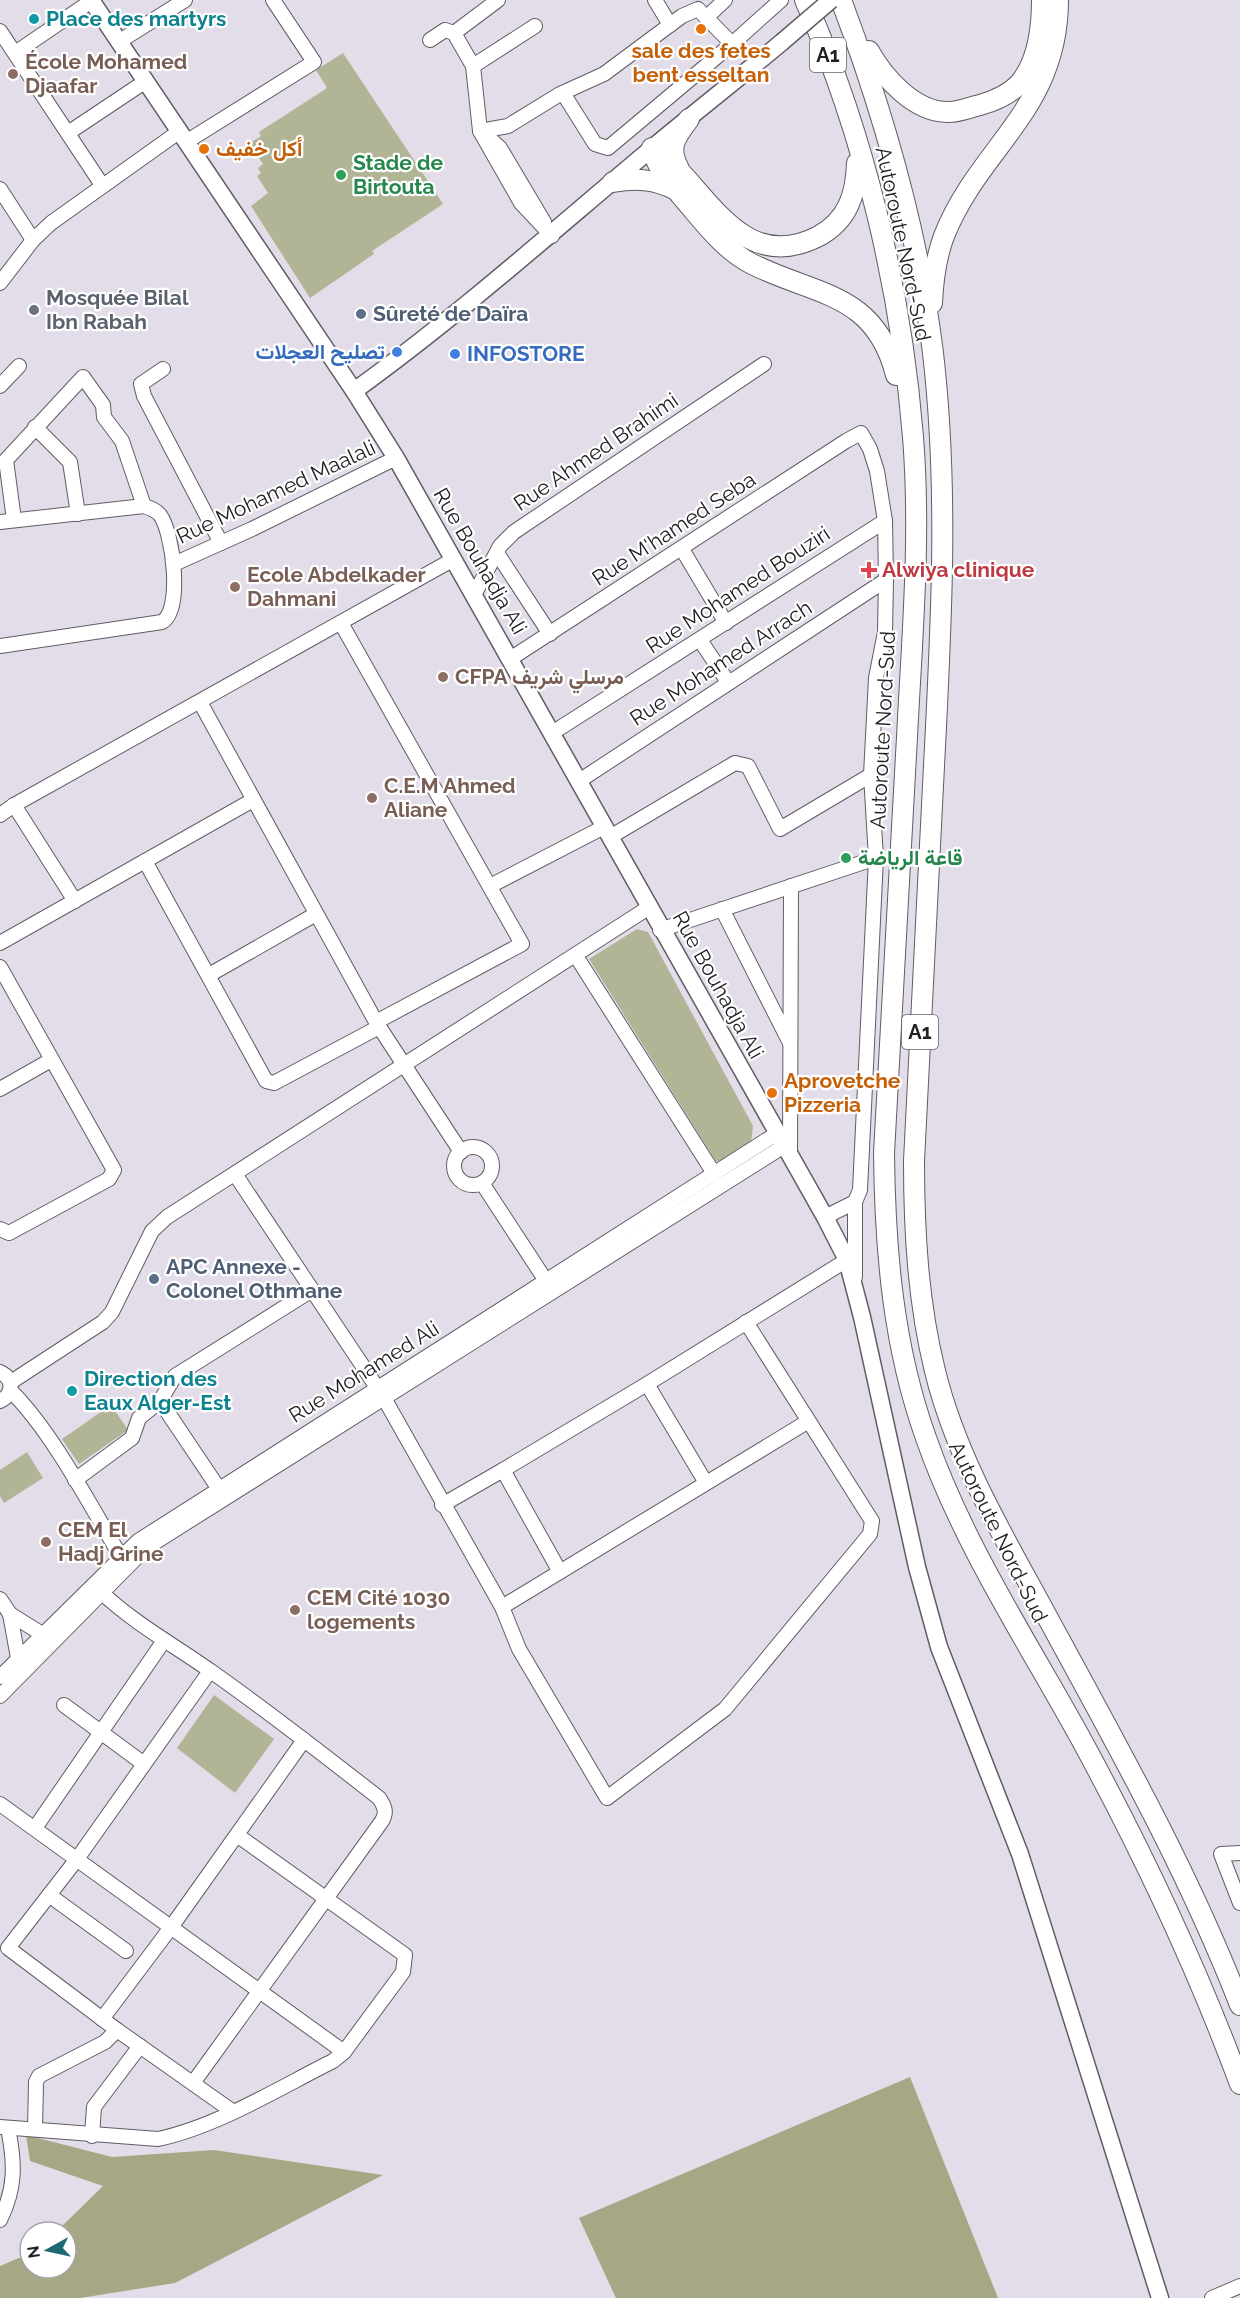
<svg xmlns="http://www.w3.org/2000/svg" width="1240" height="2298" viewBox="0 0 1240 2298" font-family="Raleway,Vazirmatn,sans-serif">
  <rect width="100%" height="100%" fill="#e3dde9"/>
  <g fill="#b2b496">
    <path d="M343,53L443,204L372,251L374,254L310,298L251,206L268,193L257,176L261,173L258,168L263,164L249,144L261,136L259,132L327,88L316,70Z"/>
    <path d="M637,929L648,932L753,1126L751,1144L723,1161H716L712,1155L589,959Z"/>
    <path d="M111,1405L128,1430L79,1464L62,1439Z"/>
    <path d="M27,1452L43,1478L4,1503L0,1496V1470Z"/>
    <path d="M214,1695L274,1739L235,1793L177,1748Z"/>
  </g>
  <g fill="#a5a785">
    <path d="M910,2077L998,2298H616L579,2218Z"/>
    <path d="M26,2135L112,2157L214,2150L383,2175L175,2283L80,2298H0V2266L19,2258H30V2268H66V2232H56L103,2186L30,2161Z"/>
  </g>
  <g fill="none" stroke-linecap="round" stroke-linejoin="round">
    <g stroke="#615b66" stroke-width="16">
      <g id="minor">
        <path d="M498,0L454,33L473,66L480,131L521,203L552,236"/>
        <path d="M655,0L670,25"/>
        <path d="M707,17L725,0"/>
        <path d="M0,31L102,185"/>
        <path d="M430,40L445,30L454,33"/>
        <path d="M120,41L185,0"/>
        <path d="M15,53L93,0"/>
        <path d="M473,66L535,26"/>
        <path d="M563,93L595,144L608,148L732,44"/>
        <path d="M480,131L508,126L560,94L604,74L682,16L698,9L732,44L781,0"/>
        <path d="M68,133L146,81"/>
        <path d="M489,138L500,148L544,222"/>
        <path d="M186,142L314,62L273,0"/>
        <path d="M0,189L33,240"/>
        <path d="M0,283L33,240L51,223L180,131"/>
        <path d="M163,369L141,384L144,396L221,543"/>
        <path d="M0,386L19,366"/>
        <path d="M35,427L70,462L78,514"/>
        <path d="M14,520L6,460L83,377L103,405L104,417L122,441L144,506"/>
        <path d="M0,522L144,506C150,508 156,510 160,515C173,532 183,610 162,622L0,646"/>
        <path d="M682,549L726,623"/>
        <path d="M497,553L550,634"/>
        <path d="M174,564L252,529L396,458"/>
        <path d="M474,595L500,546L514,532L764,364"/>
        <path d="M341,623L522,944L376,1022"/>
        <path d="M700,640L728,682"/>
        <path d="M510,659L846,441L861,433L870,449L877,471L885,521L886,580L885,632L876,678L871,775L876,858L860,1190L855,1202V1277"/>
        <path d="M200,702L376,1022L461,1152"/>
        <path d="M552,733L885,521"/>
        <path d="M579,781L886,580"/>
        <path d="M14,805L75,901"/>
        <path d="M0,815L14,805L454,559"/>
        <path d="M610,837L735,763L748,766L780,829L871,775"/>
        <path d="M145,861L266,1081L274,1083L379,1027"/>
        <path d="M490,886L604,827"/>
        <path d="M722,909L789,1041"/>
        <path d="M660,930L876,858"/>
        <path d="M0,943L253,800"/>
        <path d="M576,956L715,1175"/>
        <path d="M0,967L114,1170L109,1179L9,1233L0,1229"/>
        <path d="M209,975L316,914"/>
        <path d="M0,1089L51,1060"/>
        <circle cx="473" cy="1166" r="19"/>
        <path d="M790,1155L791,886"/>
        <path d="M235,1174L384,1398L502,1607L519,1649L607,1798L725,1709L870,1534L872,1521L746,1322"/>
        <path d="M482,1183L546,1281"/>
        <path d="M825,1217L855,1202"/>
        <path d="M0,1372C14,1379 14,1394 0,1401"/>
        <path d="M11,1382L103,1322L112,1312L152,1231L167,1217L648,908"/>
        <path d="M11,1391C54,1434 92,1509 124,1562"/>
        <path d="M160,1401L219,1489"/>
        <path d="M503,1470L647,1384"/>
        <path d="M75,1480L132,1438L139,1418L160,1401L175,1376L312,1290"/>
        <path d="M706,1483L647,1384L847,1260"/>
        <path d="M442,1505L503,1470L560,1572"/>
        <path d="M101,1592C135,1624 174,1645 212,1672C269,1712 324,1755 379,1798C385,1807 387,1812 382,1821L193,2083"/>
        <path d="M0,1599L10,1614"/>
        <path d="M502,1607L807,1422"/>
        <path d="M23,1659L18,1658L10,1614L42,1634L44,1641"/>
        <path d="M210,1671L77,1859L8,1948L117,2030L232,2111"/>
        <path d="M0,1677L138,1541L776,1134"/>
        <path d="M0,1696L146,1548L784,1146"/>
        <path d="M64,1705L144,1764"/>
        <path d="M0,1804L344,2052"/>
        <path d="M35,1828L163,1642"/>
        <path d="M1240,1853L1221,1854L1240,1903"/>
        <path d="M49,1895L126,1951"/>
        <path d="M102,2019L172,1926L304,1740"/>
        <path d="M0,2127L158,2139C216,2127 279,2088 333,2061L344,2052L403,1972L405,1955L237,1835"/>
        <path d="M35,2129L36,2082L39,2076L105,2042L117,2030"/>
        <path d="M92,2136L94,2107L140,2046"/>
        <path d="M0,2220C16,2188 15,2163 8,2128"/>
        <path d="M1212,2298L1240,2286"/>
      </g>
    </g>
    <g stroke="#615b66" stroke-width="19">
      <g id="major">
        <path d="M91,0L354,391L396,458L825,1217L847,1260L862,1317L917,1567L939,1647L1020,1854L1160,2298"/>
        <path d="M354,391C458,316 553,231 651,149C694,113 739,78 782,42"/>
      </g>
    </g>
    <g stroke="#615b66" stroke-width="22">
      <g id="highway">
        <path d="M805,0C865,136 901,289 913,437C921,537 912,637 907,737C899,876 892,1014 884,1153C885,1250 893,1346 926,1438C963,1544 1027,1641 1081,1739C1142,1851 1196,1965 1240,2084"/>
        <path d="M841,0C884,114 918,232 933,353C949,491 941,629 934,766C927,898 921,1030 914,1161C914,1232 918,1302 935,1371C957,1461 1007,1542 1050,1622C1118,1747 1188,1871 1240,2005"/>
        <path d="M869,51C884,78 915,113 949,112C959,112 971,107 980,105C994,101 1010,94 1020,83C1038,61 1042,27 1042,0"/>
        <path d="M652,148C656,167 671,183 683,198C703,221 724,250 752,264C816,296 875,292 896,375"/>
        <path d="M660,152C708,192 742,276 819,236C848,220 856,194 857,163"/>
        <path d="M679,169C667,147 675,138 689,119"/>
        <path d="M613,182C636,178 655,179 676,190"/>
        <path d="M932,303C933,281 936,257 944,236C979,147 1058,110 1058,0"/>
      </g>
    </g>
    <use href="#minor" stroke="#fff" stroke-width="14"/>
    <use href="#major" stroke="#fff" stroke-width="16"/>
    <use href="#highway" stroke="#fff" stroke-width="20"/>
    <g stroke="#615b66" stroke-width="19" stroke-linecap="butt">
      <path id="major-bridge" d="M782,42L831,0"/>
    </g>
    <use href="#major-bridge" stroke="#fff" stroke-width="16"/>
  </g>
  <g fill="#0f9aa8" stroke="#fff" stroke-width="2">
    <circle cx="34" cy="19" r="6"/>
    <circle cx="72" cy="1391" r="6"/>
  </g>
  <g fill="#e8710a" stroke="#fff" stroke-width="2">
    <circle cx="701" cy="29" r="6"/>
    <circle cx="204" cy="149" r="6"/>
    <circle cx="772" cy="1093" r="6"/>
  </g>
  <g fill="#8d6e63" stroke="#fff" stroke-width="2">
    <circle cx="13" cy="74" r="6"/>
    <circle cx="235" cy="587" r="6"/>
    <circle cx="443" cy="677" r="6"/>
    <circle cx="372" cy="798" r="6"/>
    <circle cx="46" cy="1542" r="6"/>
    <circle cx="295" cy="1610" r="6"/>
  </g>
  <g fill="#2e9e5b" stroke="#fff" stroke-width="2">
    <circle cx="341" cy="175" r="6"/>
    <circle cx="846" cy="858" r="6"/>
  </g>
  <circle fill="#6b7280" stroke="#fff" stroke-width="2" cx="34" cy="310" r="6"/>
  <g fill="#5c6f8a" stroke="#fff" stroke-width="2">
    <circle cx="361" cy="314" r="6"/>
    <circle cx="154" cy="1279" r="6"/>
  </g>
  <g fill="#3f7fe0" stroke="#fff" stroke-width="2">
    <circle cx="397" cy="352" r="6"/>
    <circle cx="455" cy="354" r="6"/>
  </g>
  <path fill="#e0444e" stroke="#fff" stroke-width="2" d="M866 561h6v6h6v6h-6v6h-6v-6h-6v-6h6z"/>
  <g text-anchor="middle" stroke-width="4.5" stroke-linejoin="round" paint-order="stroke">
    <g fill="#fff" stroke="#656366" stroke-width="1.5">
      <rect x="810" y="38" width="36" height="34" rx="4.5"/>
      <rect x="902" y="1015" width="36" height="34" rx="4.5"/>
    </g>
    <g font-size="20" font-weight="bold" fill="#232024">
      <text x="828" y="62">A1</text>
      <text x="920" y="1039">A1</text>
    </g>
    <g font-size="21" font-weight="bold" fill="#0d838f" stroke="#fff" text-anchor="start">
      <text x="46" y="26">Place des martyrs</text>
      <text x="84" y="1386">Direction des<tspan x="84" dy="24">Eaux Alger-Est</tspan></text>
    </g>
    <g font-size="21" font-weight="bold" fill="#c56008" stroke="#fff" text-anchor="start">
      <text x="701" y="58" text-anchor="middle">sale des fetes<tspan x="701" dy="24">bent esseltan</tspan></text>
      <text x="216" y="156">أكل خفيف</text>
      <text x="784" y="1088">Aprovetche<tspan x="784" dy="24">Pizzeria</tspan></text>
    </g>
    <g font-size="21" font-weight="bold" fill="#785e54" stroke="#fff" text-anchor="start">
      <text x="25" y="69">École Mohamed<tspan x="25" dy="24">Djaafar</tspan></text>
      <text x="247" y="582">Ecole Abdelkader<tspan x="247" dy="24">Dahmani</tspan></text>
      <text x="455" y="684">CFPA مرسلي شريف</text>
      <text x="384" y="793">C.E.M Ahmed<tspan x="384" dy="24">Aliane</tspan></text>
      <text x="58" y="1537">CEM El<tspan x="58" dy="24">Hadj Grine</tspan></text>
      <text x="307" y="1605">CEM Cité 1030<tspan x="307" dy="24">logements</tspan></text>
    </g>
    <g font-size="21" font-weight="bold" fill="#27864d" stroke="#fff" text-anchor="start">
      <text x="353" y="170">Stade de<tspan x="353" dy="24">Birtouta</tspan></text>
      <text x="858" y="865">قاعة الرياضة</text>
    </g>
    <g font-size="21" fill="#232024" stroke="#fff">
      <text transform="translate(903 244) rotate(78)" y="7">Autoroute Nord-Sud</text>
      <text transform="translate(596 452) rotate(-34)" y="7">Rue Ahmed Brahimi</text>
      <text transform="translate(276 492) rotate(-25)" y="7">Rue Mohamed Maalali</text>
      <text transform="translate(674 529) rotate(-33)" y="7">Rue M'hamed Seba</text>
      <text transform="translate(480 561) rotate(60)" y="7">Rue Bouhadja Ali</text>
      <text transform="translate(738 590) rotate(-33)" y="7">Rue Mohamed Bouziri</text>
      <text transform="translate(721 663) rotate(-33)" y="7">Rue Mohamed Arrach</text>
      <text transform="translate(883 730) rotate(-87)" y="7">Autoroute Nord-Sud</text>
      <text transform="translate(718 985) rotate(61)" y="7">Rue Bouhadja Ali</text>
      <text transform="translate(364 1372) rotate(-32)" y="7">Rue Mohamed Ali</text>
      <text transform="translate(998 1532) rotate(64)" y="7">Autoroute Nord-Sud</text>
    </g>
    <g font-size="21" font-weight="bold" fill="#5b616d" stroke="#fff" text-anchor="start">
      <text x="46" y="305">Mosquée Bilal<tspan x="46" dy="24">Ibn Rabah</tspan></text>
    </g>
    <g font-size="21" font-weight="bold" fill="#4e5e75" stroke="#fff" text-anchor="start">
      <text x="373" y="321">Sûreté de Daïra</text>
      <text x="166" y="1274">APC Annexe -<tspan x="166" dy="24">Colonel Othmane</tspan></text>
    </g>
    <g font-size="21" font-weight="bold" fill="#366cbe" stroke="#fff" text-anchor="end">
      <text x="385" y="359">تصليح العجلات</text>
      <text x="467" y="361" text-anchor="start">INFOSTORE</text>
    </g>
    <g font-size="21" font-weight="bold" fill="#be3a42" stroke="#fff" text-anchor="start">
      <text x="882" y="577">Alwiya clinique</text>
    </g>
  </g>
  <g transform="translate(48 2250) rotate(262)"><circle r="28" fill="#ffffff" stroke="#a7a6a7" stroke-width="1.5"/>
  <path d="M0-4.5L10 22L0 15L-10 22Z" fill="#1f6973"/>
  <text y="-9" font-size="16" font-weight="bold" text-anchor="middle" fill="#232024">N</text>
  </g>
</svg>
